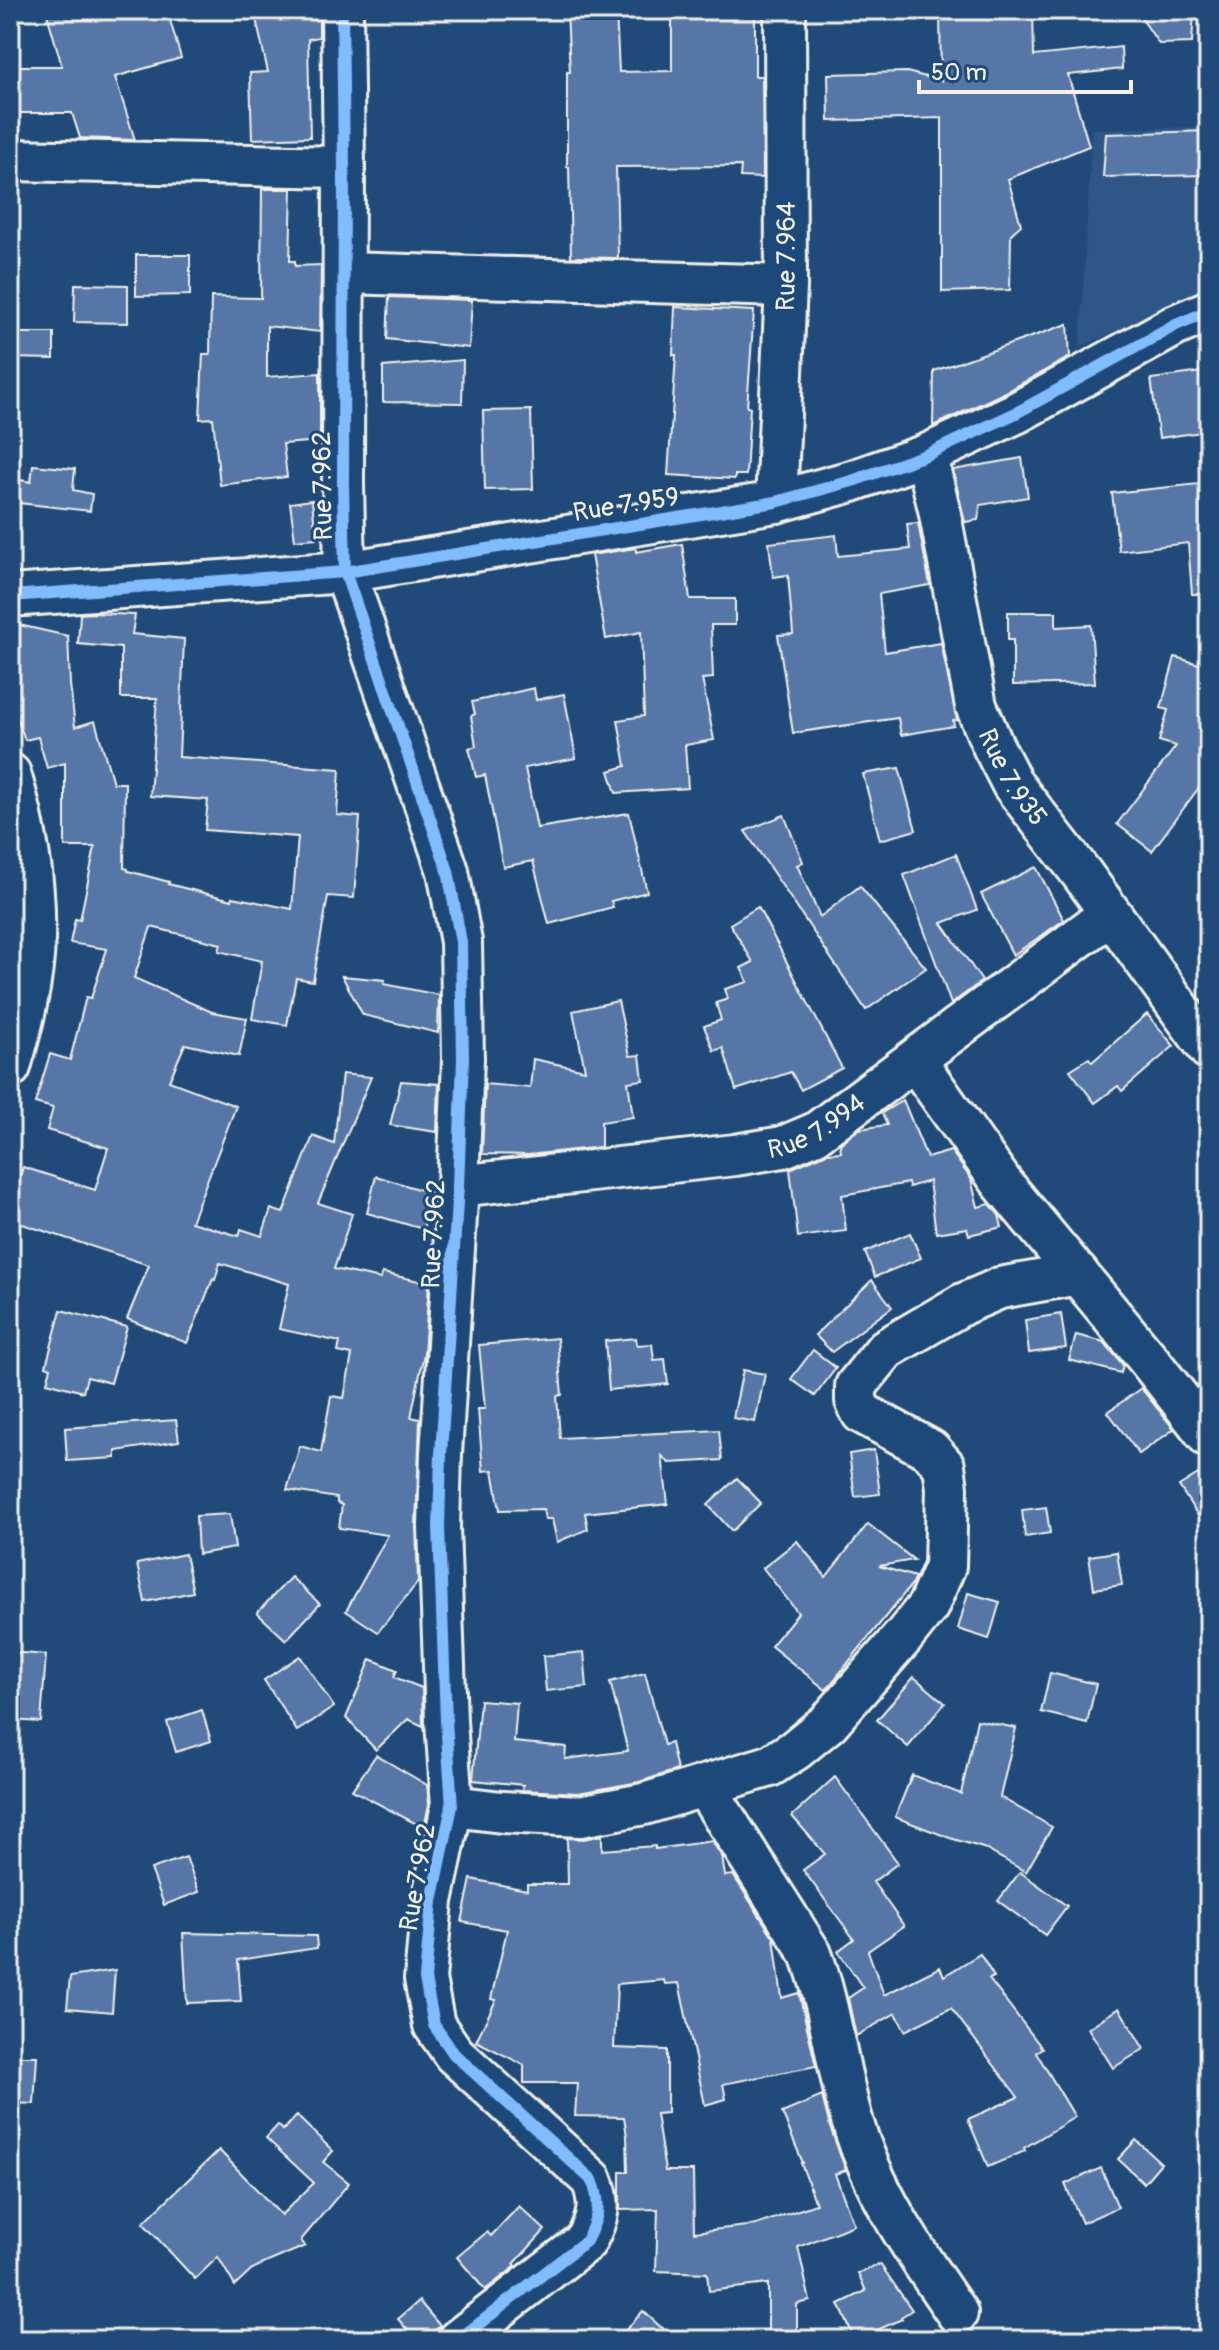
<svg xmlns="http://www.w3.org/2000/svg" width="1219" height="2350" viewBox="0 0 1219 2350" font-family="Pangolin,sans-serif">
  <rect width="100%" height="100%" fill="#1f4a7a"/>
  <filter id="ink" filterUnits="userSpaceOnUse"><feTurbulence type="fractalNoise" baseFrequency=".0125" numOctaves="2"/><feDisplacementMap in="SourceGraphic" scale="16" xChannelSelector="R" yChannelSelector="G"/><feConvolveMatrix kernelMatrix="1 2 1 2 8 2 1 2 1" color-interpolation-filters="sRGB"/></filter>
  <g filter="url(#ink)">
    <path fill="#2f5787" d="M1209,127V290L1080,347L1092,129Z"/>
    <g fill="#5476a6" stroke="#f4f1e8" stroke-width="2">
      <path d="M62,10H167L181,58L115,77L135,140L80,138L72,113H10V66H62L47,14Z"/>
      <path d="M254,10H319V37L308,39L310,137L252,139L250,73L268,72Z"/>
      <path d="M567,10H616L619,72L672,71V10H755V76H762L763,178L740,177L741,166L616,167L618,258L571,257L569,167H567V72H570Z"/>
      <path d="M940,10H1033L1034,56L1121,47L1122,69L1068,75L1089,146L1008,179L1021,225L1011,234L1010,290L942,292V118L829,121L828,74L907,72L941,81Z"/>
      <path d="M1136,10H1194L1192,43L1159,44Z"/>
      <path d="M1209,131V175L1103,177L1106,134Z"/>
      <path d="M262,189H292L290,261H295V266L321,265L320,332L267,326V377L320,373V441L283,444L287,477L220,485L213,418L200,419L203,354H210L211,297L261,298Z"/>
      <path d="M136,255H190V295L136,296Z"/>
      <path d="M75,284L128,285V323L74,322Z"/>
      <path d="M389,297L472,300L469,348L387,339Z"/>
      <path d="M675,307L754,311L747,407H750L746,475H735V479L668,475L676,355H673Z"/>
      <path d="M1068,324L1070,357L1006,392L933,426L934,371Z"/>
      <path d="M10,333H54V359L10,358Z"/>
      <path d="M463,360L462,403L383,402V367Z"/>
      <path d="M1209,371V431L1159,438L1151,379Z"/>
      <path d="M531,410L533,489L485,490L483,411Z"/>
      <path d="M1022,458L1028,497L980,505L978,520L965,522L953,470Z"/>
      <path d="M33,465L75,469L73,490L92,494L90,511L10,502V478L31,482Z"/>
      <path d="M1209,483V594H1192L1188,543L1119,551L1112,493Z"/>
      <path d="M312,500L316,538L295,540L290,503Z"/>
      <path d="M918,523L930,585L879,594L885,652L941,643L957,720L953,721L954,726L901,735L898,718L793,733L778,635L793,634L788,575L773,577L769,543L836,535L838,556L910,549L907,524Z"/>
      <path d="M682,544L690,599H735V625H711L713,678L702,679L714,740L685,745L688,788L616,793L609,771L626,766L618,720L644,716L641,632L606,639L591,555L636,548V552Z"/>
      <path d="M1008,612H1056V627L1091,625L1095,683L1013,685V640H1008Z"/>
      <path d="M92,613L135,615L132,634L184,639L179,757L340,769L337,815L360,817L354,898L328,896L313,981L296,978L287,1025L252,1019L262,961L219,951L221,944L151,927L134,978L212,1012L247,1018L239,1056L185,1044L169,1081L236,1106L191,1222L239,1236L241,1229L262,1236L271,1209L283,1213L313,1136L334,1144L342,1074L371,1077L318,1203L352,1214L334,1269L381,1279L382,1273L429,1283L424,1354L411,1417L420,1419L416,1526L418,1582L378,1632L346,1611L388,1535L339,1528L342,1505L337,1503V1498L287,1490L300,1446L321,1452L331,1396L344,1398L352,1355L338,1352L340,1342L279,1329L289,1284L220,1263L215,1280L213,1279L187,1343L127,1319L149,1265L10,1220V1208L23,1167L95,1190L108,1148L47,1130L53,1108L35,1103L50,1054L70,1060L86,997L91,998L107,949L70,943L75,919L80,920L95,847H65V763L47,768L38,737L25,740L10,698V665L19,625L68,636L70,684L75,727L95,721L113,783H125L124,868L128,869V871L169,882L168,884L232,900V897L292,909L298,837L205,830L208,800L150,796L157,698H121V648L78,644L80,614Z"/>
      <path d="M1175,657L1209,667V774L1152,851L1117,824L1176,746L1159,741L1168,710L1161,708Z"/>
      <path d="M534,688L536,700L564,694L576,758L525,768L537,828L629,813L647,892L611,901L613,907L549,924L533,861L503,867L485,775L476,777L469,748L476,746L471,716L475,714L472,702Z"/>
      <path d="M899,768L916,830L880,840L863,774Z"/>
      <path d="M784,815L803,862L797,865L820,917L860,886L926,968L866,1010L745,831Z"/>
      <path d="M956,854L977,910L942,923L982,981L951,1004L904,875Z"/>
      <path d="M1036,867L1064,920L1013,955L981,894Z"/>
      <path d="M758,907L842,1068L801,1090L791,1072L736,1090L723,1048L714,1051L704,1026L721,1020L716,1003L728,999L725,989L748,982L741,968L753,962L730,924Z"/>
      <path d="M342,976L385,980L384,984L439,995L438,1033L363,1015Z"/>
      <path d="M618,1001L630,1056L640,1055L643,1080L628,1082L633,1117L601,1122V1147L528,1155L482,1154L485,1084L530,1088L533,1059L585,1070L573,1011Z"/>
      <path d="M1147,1014L1174,1046L1122,1091L1118,1086L1095,1103L1070,1070L1089,1058L1092,1062Z"/>
      <path d="M401,1081L439,1084L437,1132L390,1125Z"/>
      <path d="M903,1100L927,1158L951,1151L971,1179L978,1207L990,1204L999,1215L1002,1227L969,1235L967,1228L936,1233L929,1181L909,1187L908,1183L842,1195L846,1231L798,1237L790,1169L827,1153L841,1152L840,1144L859,1129L887,1125L882,1113Z"/>
      <path d="M376,1176L434,1194L433,1222L425,1220L423,1229L367,1213Z"/>
      <path d="M910,1233L921,1258L875,1277L865,1252Z"/>
      <path d="M872,1280L892,1307L832,1352L815,1335Z"/>
      <path d="M61,1310L127,1327L111,1383L87,1377L83,1392L47,1382L51,1368L46,1366Z"/>
      <path d="M1061,1314L1066,1348L1029,1353L1025,1320Z"/>
      <path d="M1076,1335L1104,1342L1123,1365L1121,1373L1069,1360Z"/>
      <path d="M557,1338L562,1395L557,1396L560,1438L719,1430L722,1460L669,1463L662,1456L668,1504L585,1513L588,1529L557,1542L552,1519H545L543,1509L500,1510L493,1470L483,1471L478,1409H485L479,1345Z"/>
      <path d="M636,1338L637,1345L652,1344L654,1360L665,1359L668,1384L609,1390L605,1341Z"/>
      <path d="M813,1350L836,1368L815,1396L791,1379Z"/>
      <path d="M743,1370L765,1374L755,1422L733,1418Z"/>
      <path d="M1141,1388L1174,1429L1139,1454L1108,1412Z"/>
      <path d="M176,1420L179,1441L116,1451V1458L67,1461L65,1428Z"/>
      <path d="M874,1450L880,1494L855,1497L849,1454Z"/>
      <path d="M1198,1474L1209,1491V1533L1179,1486Z"/>
      <path d="M737,1478L761,1503L732,1531L708,1505Z"/>
      <path d="M1046,1507L1050,1533L1025,1537L1022,1510Z"/>
      <path d="M230,1514L235,1548L198,1554L196,1516Z"/>
      <path d="M868,1524L914,1560L879,1566L915,1577L912,1584L826,1690L771,1646L798,1613L763,1568L797,1541L826,1577Z"/>
      <path d="M1117,1552L1122,1585L1094,1589L1089,1556Z"/>
      <path d="M185,1554L193,1592L145,1602L137,1564Z"/>
      <path d="M291,1577L320,1604L286,1640L257,1613Z"/>
      <path d="M968,1593L1000,1602L989,1639L958,1629Z"/>
      <path d="M10,1652L46,1655L41,1722L10,1720Z"/>
      <path d="M584,1652L587,1687L546,1691L543,1656Z"/>
      <path d="M300,1656L334,1707L297,1731L264,1680Z"/>
      <path d="M371,1659L397,1670L394,1677L422,1688L423,1726L408,1719L376,1750L346,1718Z"/>
      <path d="M645,1673L664,1745L671,1743L677,1770L639,1782L578,1793L522,1790L523,1785L473,1780L480,1700L517,1703L514,1742L566,1747L565,1759L628,1751L610,1682Z"/>
      <path d="M1050,1673L1096,1684L1087,1723L1041,1712Z"/>
      <path d="M914,1677L945,1703L908,1747L877,1720Z"/>
      <path d="M202,1710L211,1741L176,1752L167,1722Z"/>
      <path d="M977,1720L1016,1728L1000,1797L1052,1827L1026,1872L983,1848L950,1838L895,1817L912,1775L961,1794Z"/>
      <path d="M376,1755L427,1785L429,1804L424,1828L352,1790Z"/>
      <path d="M835,1777L898,1863L873,1882L904,1926L868,1951L884,1995L940,1967L944,1976L980,1954L994,1977L989,1979L1042,2048L1036,2052L1075,2117L1024,2148L1025,2151L988,2167L968,2119L1018,2097L951,2008L905,2031L896,2013L856,2036L848,1998L863,1988L838,1951L854,1939L803,1870L825,1854L792,1816Z"/>
      <path d="M602,1835V1850L655,1846V1849L712,1841L722,1857L725,1876L733,1875L774,1938L782,1998L799,1993L816,2066L723,2084L726,2099L705,2105L679,1983L665,1984L664,1980L617,1984L614,2048L667,2050V2113L656,2114L665,2171H693L694,2232L756,2225L816,2204L801,2163H803L782,2113L822,2096L830,2127L846,2170L835,2174L854,2225L798,2247L810,2301L797,2304V2340H768V2284L709,2291L707,2273L656,2271L658,2209L620,2210V2172H628L627,2136L624,2117L575,2116L577,2083H524V2065L476,2041L496,2000L491,1999L507,1930L462,1922L471,1879L527,1890V1884H568L567,1838L584,1839Z"/>
      <path d="M186,1857L199,1892L164,1905L151,1869Z"/>
      <path d="M1020,1872L1067,1906L1045,1935L998,1901Z"/>
      <path d="M183,1933L316,1936L317,1948L238,1960L241,2001L187,2003Z"/>
      <path d="M115,1970L112,2012L67,2008L70,1977Z"/>
      <path d="M1119,2008L1144,2049L1113,2068L1088,2028Z"/>
      <path d="M10,2056H37L34,2104L10,2103Z"/>
      <path d="M297,2116L333,2151L323,2162L349,2183L301,2240L305,2246L254,2268L235,2286L218,2257L195,2279L143,2223L219,2150L281,2215L314,2183L266,2138L278,2125L283,2130Z"/>
      <path d="M1136,2140L1161,2163L1144,2183L1118,2159Z"/>
      <path d="M1101,2168L1118,2207L1082,2223L1065,2184Z"/>
      <path d="M519,2206L545,2230L514,2264L516,2266L485,2290L457,2257L487,2232L491,2236Z"/>
      <path d="M880,2264L912,2310L901,2317L902,2319L855,2340L839,2304L866,2291L858,2273Z"/>
      <path d="M419,2301L440,2326L424,2340H416L398,2319Z"/>
      <path d="M643,2311L675,2340H617Z"/>
    </g>
    <g fill="none" stroke-linecap="round" stroke-linejoin="round">
      <g stroke="#f4f1e8" stroke-width="46">
        <g id="minor">
          <path d="M342,10L344,167L343,485L345,572L448,871L461,942L463,1059L458,1186L441,1454L439,1527L446,1721L452,1806L432,1901L425,1979L434,2025L454,2054L592,2180C602,2205 598,2218 586,2241L458,2340"/>
          <path d="M10,160L344,167"/>
          <path d="M344,273L786,286"/>
          <path id="s1" d="M926,455L939,509L976,706L993,746L1013,785L1082,874L1209,1049"/>
          <path id="s2" d="M776,502L786,286L785,10"/>
          <path d="M10,596L345,572L776,502L852,481L926,455L1016,413L1176,325L1209,311"/>
          <path d="M10,774C26,827 36,883 34,939C33,982 22,1026 10,1067"/>
          <path d="M915,1060L1002,1183L1148,1359L1209,1437"/>
          <path id="s3" d="M458,1186L735,1155L783,1147L816,1133L1110,914"/>
          <path d="M705,1787L811,1954C831,2007 836,2065 852,2120C873,2192 915,2252 957,2313"/>
          <path d="M452,1806L502,1812L580,1816L644,1804L770,1766L795,1750L828,1723L904,1636L928,1606L945,1566L947,1488L944,1466L930,1450L862,1413L856,1401V1386L886,1349L963,1304L1000,1288L1078,1274"/>
        </g>
      </g>
      <use href="#minor" stroke="#1f4a7a" stroke-width="40"/>
      <g stroke="#1f4a7a" stroke-width="17">
        <g id="cycleway">
          <path d="M342,10L344,167L343,485L345,572L448,871L461,942L463,1059L458,1186L441,1454L439,1527L446,1721L452,1806L432,1901L425,1979L434,2025L454,2054L592,2180C602,2205 598,2218 586,2241L458,2340"/>
          <path d="M10,596L345,572L776,502L852,481L926,455L1016,413L1176,325L1209,311"/>
        </g>
      </g>
      <use href="#cycleway" stroke="#80bcff" stroke-width="12"/>
    </g>
  </g>
  <g text-anchor="middle" stroke-width="6" stroke-linejoin="round" paint-order="stroke">
    <g font-size="26" fill="#f4f1e8" stroke="#1f4a7a">
      <text dy="9" stroke="none"><textPath href="#s2" startOffset="246">Rue 7.964</textPath></text>
      <text transform="translate(322 486) rotate(-91)" y="9">Rue 7.962</text>
      <text transform="translate(626 504) rotate(-9)" y="9">Rue 7.959</text>
      <text dy="9" stroke="none"><textPath href="#s1" startOffset="336">Rue 7.935</textPath></text>
      <text dy="9" stroke="none"><textPath href="#s3" startOffset="366">Rue 7.994</textPath></text>
      <text transform="translate(433 1234) rotate(-87)" y="9">Rue 7.962</text>
      <text transform="translate(417 1877) rotate(-80)" y="9">Rue 7.962</text>
    </g>
  </g>
  <rect width="1219" height="2350" fill="none" stroke="#1f4a7a" stroke-width="40"/>
  <rect x="20" y="20" width="1179" height="2310" fill="none" stroke="#f4f1e8" stroke-width="3" filter="url(#ink)"/>
  <path d="M919 80v12h212v-12" fill="none" stroke="#f4f1e8" stroke-width="4"/>
  <text x="931" y="80" font-size="24" fill="#f4f1e8" stroke="#1f4a7a" stroke-width="6" paint-order="stroke">50 m</text>
</svg>
